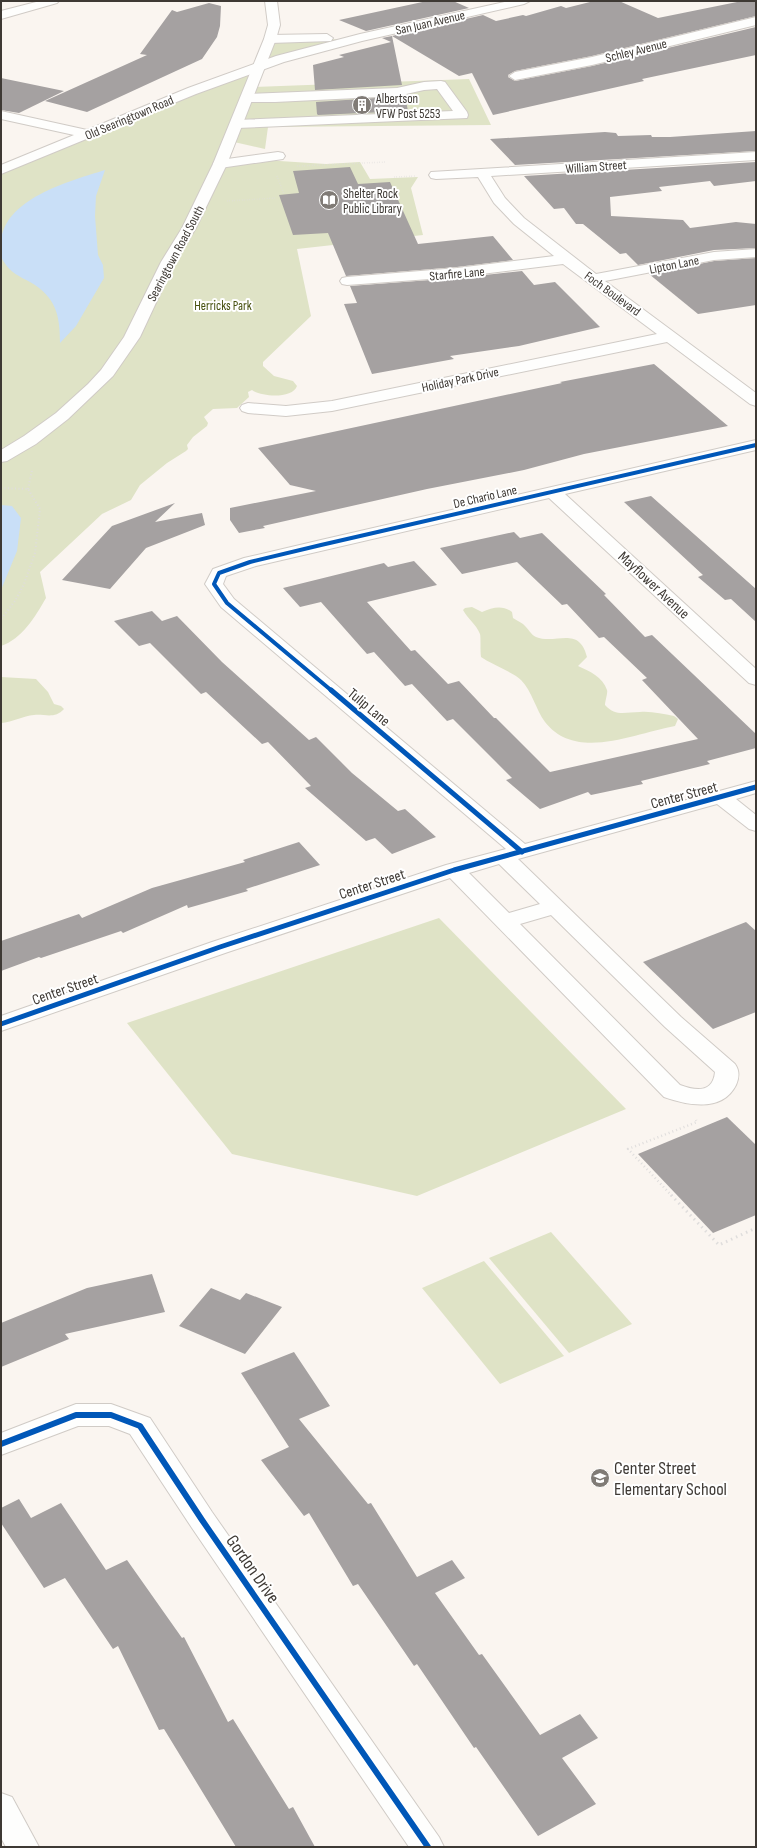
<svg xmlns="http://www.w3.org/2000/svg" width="757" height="1848" viewBox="0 0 757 1848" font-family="'Sofia Sans Condensed',sans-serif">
  <rect width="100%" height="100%" fill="#faf5f0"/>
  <g fill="#dfe3c6">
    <path d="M356,39L261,65L272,40Z"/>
    <path d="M259,67L252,87L469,79L491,125L268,127L265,149L234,142L193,229L227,165L264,160L326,164L360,162L370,179L418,177L411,188L423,235L297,249L311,316L263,362V366L274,376L293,381L297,386C293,399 261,397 252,390L248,392L249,397L237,408L213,409L204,417L208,423L207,426L193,437L187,445L188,449L186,451L167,463L140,485L131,500L102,514L40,572L46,598C35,617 22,639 1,646V170Z"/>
    <path d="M472,607L482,612C493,607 503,605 512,612L513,618C516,620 520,622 523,624C528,628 531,635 536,637C556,645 579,625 587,657L578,666C589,671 603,677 607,690C608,693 605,701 605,705C616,717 625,712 640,712C651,711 663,714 674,716L678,719L675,726C635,733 576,762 545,722C536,710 532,691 521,680C514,673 491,664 481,657C480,650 481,637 480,634C476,624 468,619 463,610L465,608Z"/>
    <path d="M1,677L36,679L48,692L54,704L61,706L64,709C55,719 46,714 34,715C23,716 13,722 1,723Z"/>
    <path d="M439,918L626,1109L417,1196L232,1154L127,1023Z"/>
    <path d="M551,1232L632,1324L569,1353L489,1258Z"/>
    <path d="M484,1261L564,1356L500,1384L422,1288Z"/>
  </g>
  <g fill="#c9dff7">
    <path d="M105,170L96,196L95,216L98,255L103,265L104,278L76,326L60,343C60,315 56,297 30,282C20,277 10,272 4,262C0,257 1,251 1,245C1,199 70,181 105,170Z"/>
    <path d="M1,505L12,506L21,518L17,551L1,590Z"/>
  </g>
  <g fill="#a5a1a1">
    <path d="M427,1H453L469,8L366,31L339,20Z"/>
    <path d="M594,1H619L658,18L742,1H756V16L592,56L515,71L508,75V77L515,81L592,66L756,27V55L642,79L644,81L493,115L472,73L459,76L392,36L483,15L496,21L523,15L526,16L561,6L566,8Z"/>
    <path d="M209,3L221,6L220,26L217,37L202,59L87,112L45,101L147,55L140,54L172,10L177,12Z"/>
    <path d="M392,36L402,85L315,90L313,65L344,57L339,55L391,42L382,38Z"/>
    <path d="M1,78L64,91L19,113L1,110Z"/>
    <path d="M405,96L408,111L318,115L317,114L316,102Z"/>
    <path d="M756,131V151L515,165L490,139L605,132L616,133L618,136L651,135L652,137H670Z"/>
    <path d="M756,162V181L714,186L710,181L659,187L662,191L610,197L611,216L683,220L690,228L736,222L756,224V248L714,250L638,265L626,253L620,254L583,224H576L564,208L554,209L524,176Z"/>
    <path d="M350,167L358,184L390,182L418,244L493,236L513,260L457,267L346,276L328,233L293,235L279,195L299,193L293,171Z"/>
    <path d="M756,258V305L698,314L649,274L714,261Z"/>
    <path d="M522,271L534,285L555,282L600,327L519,346L450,356L454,359L372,374L344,304L357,303L350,286L457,278Z"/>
    <path d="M654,364L728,426L584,454L524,470L427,489L263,526L265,528L239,533L230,520V508L316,491L290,485L258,448L562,383L560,382Z"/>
    <path d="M651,496L756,589V622L731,599L725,600L698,577L703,575L624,502Z"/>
    <path d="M175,503L155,522L202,513L205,525L146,548L110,589L62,580L112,526Z"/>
    <path d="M514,532L520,538L542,533L606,594L604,595L645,637L652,635L756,734V748L707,761L710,764L641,781L643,784L591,795L588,792L540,809L506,780L512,778L453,719L447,721L412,684L405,686L374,652L367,654L321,602L300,607L283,588L384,563L388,567L414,561L437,585L367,602L411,651L415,650L448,684L459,681L494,718H496L550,772L698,739L642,680L647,678L604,637L599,638L567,604L562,605L517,562L462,574L440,548Z"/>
    <path d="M152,611L162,621L177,616L222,662L309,740L316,737L352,773L398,811L405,809L436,837L392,854L375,838L366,841L305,788L311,786L268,742L262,744L206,692L201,694L150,643L139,646L114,621Z"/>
    <path d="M299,842L320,865L246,889L248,891L188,908L187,905L123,933L121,931L41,958L39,957L1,971V941L79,914L82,918L152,888L245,862L243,860Z"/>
    <path d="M746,922L756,931V1012L713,1029L643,962Z"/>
    <path d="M727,1117L756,1145V1215L713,1233L638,1154Z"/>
    <path d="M152,1274L165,1312L65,1334L69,1339L1,1367V1323L87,1288Z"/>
    <path d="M211,1288L240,1300L246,1293L282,1307L245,1354L179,1326Z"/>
    <path d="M294,1352L330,1406L299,1419L368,1504L371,1503L417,1577L452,1560L465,1578L435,1593L479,1655L482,1654L540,1735L580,1714L598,1738L562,1758L596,1804L538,1836L476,1747L474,1748L417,1664L414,1666L358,1584L353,1586L309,1513L304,1516L261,1460L289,1447L241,1373Z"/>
    <path d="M19,1499L31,1518L61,1503L106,1570L127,1560L182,1638L184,1637L228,1722L233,1719L289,1809L293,1807L315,1847H236L164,1729L159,1730L118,1646L113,1649L65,1578L44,1588L1,1523V1508Z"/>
  </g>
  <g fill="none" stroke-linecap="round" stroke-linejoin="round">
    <g stroke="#d0cbc6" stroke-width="2">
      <g id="minor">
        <path d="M40,1H59L57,3L1,19V11Z"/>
        <path d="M509,1H530L524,4L362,41L284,62L196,94L1,174V165L74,135L1,119V111L87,130L188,88L276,56L360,34Z"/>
        <path d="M756,17V25L592,65L515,80L509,76L515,72L592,57Z"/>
        <path d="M327,34L333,38L331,41L270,43L264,39L270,35Z"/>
        <path d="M441,81L445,82L467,112L468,115L467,118L237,128L231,124L237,120L453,111L437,89L424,90L397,96L275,102H248L242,98L248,94L397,88L424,82Z"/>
        <path d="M278,152L283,153L285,156L283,159L220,168L215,167L213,164L215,161L220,160Z"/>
        <path d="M756,152V160L491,176L505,198L524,218L596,274L714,252L756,249V257L714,260L605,281L756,393V406L750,404L667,342L332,411L286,416L248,413L242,411L240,408L242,405L248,403L286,406L332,401L657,334L563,264L457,277L347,285L342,284L340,281L342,278L347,277L457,268L554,256L514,224L494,203L478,177L436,179L431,178L429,175L431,172Z"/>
        <path d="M756,440V450L565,494L756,669V685L749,683L549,498L256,566L226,576L223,584L234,599L525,844L756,781V793L736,799L756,815V831L749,829L717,804L518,859L681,1017L735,1064C740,1071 739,1078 736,1085C722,1113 687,1105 664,1097L450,878L228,952L1,1031V1016L212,942L446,865L506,849L221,607L205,584L213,569L244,558L321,540ZM499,864L540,904L509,913L469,873ZM551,915L665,1027L715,1072C713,1093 696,1091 680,1085L520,924Z"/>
        <path d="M76,1404H111L150,1418L212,1512L439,1837L444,1847H409L192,1528L130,1434L109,1426H78L1,1455V1433Z"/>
      </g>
    </g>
    <g stroke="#d0cbc6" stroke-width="2">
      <g id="major">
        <path d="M265,1H277L280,25L276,39L227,164L196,228L175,262L140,337L113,376L68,419L36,444L7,461L1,462V450L24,436L56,413L88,384L101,370L124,337L161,262L182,228L213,164L264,39L268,25Z"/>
        <path d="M1,1793L12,1797L39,1847H6L1,1838Z"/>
      </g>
    </g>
    <g stroke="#dfdddc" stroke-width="1.5" stroke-dasharray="0.5 2" stroke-linecap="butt">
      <path d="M297,166L386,162"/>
      <path d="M277,176L284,194"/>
      <path d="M394,177L416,176"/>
      <path d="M227,201L276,198"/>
    </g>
    <g stroke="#dfdddc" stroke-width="2" stroke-dasharray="1 2.5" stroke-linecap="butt">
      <path d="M1,488L28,489L40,509L35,553L24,584L15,601L1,619"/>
      <path d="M28,489L32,470"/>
    </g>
    <path stroke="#dfdddc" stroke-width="2.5" stroke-dasharray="1 3" stroke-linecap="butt" d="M672,1196L628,1149L697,1122L696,1120"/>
    <path stroke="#dfdddc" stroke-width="3" stroke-dasharray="1.5 4" stroke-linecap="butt" d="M671,1195L719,1245L756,1228"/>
    <use href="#minor" fill="#fefefd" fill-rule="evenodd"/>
    <use href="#major" fill="#fefefd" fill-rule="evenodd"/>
    <g stroke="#fff" stroke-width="6">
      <path id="cycleway-far2" d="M332,691L227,603L214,584L219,573L250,562L321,545L756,445"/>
    </g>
    <g stroke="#fff" stroke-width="8">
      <g id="cycleway-far1">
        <path d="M331,690L522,852"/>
        <path d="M1,1024L220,947L454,870L756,787"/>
      </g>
    </g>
    <g stroke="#fff" stroke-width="9">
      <path id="cycleway" d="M1,1444L76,1415H111L140,1426L202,1520L428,1847"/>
    </g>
    <use href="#cycleway-far2" stroke="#0057b8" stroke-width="4"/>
    <use href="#cycleway-far1" stroke="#0057b8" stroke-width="5"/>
    <use href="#cycleway" stroke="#0057b8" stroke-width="6"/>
  </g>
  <defs>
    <g id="building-disc" transform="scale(1)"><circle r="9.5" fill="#807b76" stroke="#fff"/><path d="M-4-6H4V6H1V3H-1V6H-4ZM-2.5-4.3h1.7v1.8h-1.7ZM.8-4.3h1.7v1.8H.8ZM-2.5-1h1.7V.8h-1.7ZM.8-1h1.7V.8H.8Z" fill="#fff"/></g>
    <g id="library-disc" transform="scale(1)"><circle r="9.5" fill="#807b76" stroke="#fff"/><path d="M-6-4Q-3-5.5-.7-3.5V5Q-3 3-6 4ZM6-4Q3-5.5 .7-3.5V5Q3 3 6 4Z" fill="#fff"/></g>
    <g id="school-disc" transform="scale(1)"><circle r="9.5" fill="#807b76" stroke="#fff"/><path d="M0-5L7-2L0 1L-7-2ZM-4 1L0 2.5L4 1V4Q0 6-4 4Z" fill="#fff"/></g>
  </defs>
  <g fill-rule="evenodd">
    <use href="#building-disc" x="362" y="105"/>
    <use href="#library-disc" x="329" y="200"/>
    <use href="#school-disc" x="600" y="1478"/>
  </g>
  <g text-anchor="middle" stroke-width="4" stroke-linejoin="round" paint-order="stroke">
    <g font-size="13" fill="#3e3934" stroke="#fff">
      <text transform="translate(430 22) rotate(-13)" y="5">San Juan Avenue</text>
      <text transform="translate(636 50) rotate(-14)" y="5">Schley Avenue</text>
      <text transform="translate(129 117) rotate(-23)" y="5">Old Searingtown Road</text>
      <text transform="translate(596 166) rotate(-4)" y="5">William Street</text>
      <text transform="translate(175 253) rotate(-62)" y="5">Searingtown Road South</text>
      <text transform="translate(674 264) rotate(-11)" y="5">Lipton Lane</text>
      <text transform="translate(457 273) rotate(-5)" y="5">Starfire Lane</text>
      <text transform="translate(613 293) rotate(36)" y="5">Foch Boulevard</text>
      <text transform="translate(460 379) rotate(-12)" y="5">Holiday Park Drive</text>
      <text transform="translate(485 496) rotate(-13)" y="5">De Chario Lane</text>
    </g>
    <g font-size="13" fill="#3e3934" stroke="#fff" text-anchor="start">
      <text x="376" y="103">Albertson<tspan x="376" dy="15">VFW Post 5253</tspan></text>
      <text x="343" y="198">Shelter Rock<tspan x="343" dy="15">Public Library</tspan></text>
    </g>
    <g font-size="13" fill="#46500e" stroke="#fff">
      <text x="223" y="310">Herricks Park</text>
    </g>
    <g font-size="15" fill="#3e3934" stroke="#fff">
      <text transform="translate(654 585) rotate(43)" y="5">Mayflower Avenue</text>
      <text transform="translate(369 707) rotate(40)" y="5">Tulip Lane</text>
      <text transform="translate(684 795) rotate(-15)" y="5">Center Street</text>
      <text transform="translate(372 884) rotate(-18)" y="5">Center Street</text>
      <text transform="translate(65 989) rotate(-19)" y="5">Center Street</text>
    </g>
    <g font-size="18" fill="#3e3934" stroke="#fff" text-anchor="start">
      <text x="614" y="1474">Center Street<tspan x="614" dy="21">Elementary School</tspan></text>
    </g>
    <g font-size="18" fill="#3e3934" stroke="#fff">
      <text transform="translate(253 1569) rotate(55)" y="6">Gordon Drive</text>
    </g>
  </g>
  <rect width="757" height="1848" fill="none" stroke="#3e3934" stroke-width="4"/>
</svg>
